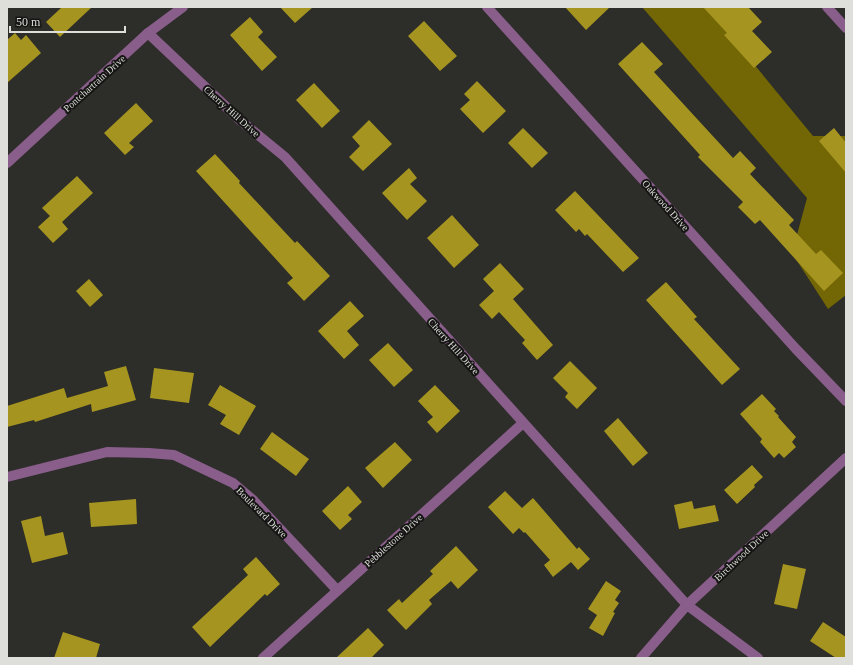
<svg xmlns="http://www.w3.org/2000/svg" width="853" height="665" viewBox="0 0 853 665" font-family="Georgia,serif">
  <rect width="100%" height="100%" fill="#2d2d29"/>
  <path fill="#726605" d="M642,7H707L813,136H846V295L828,309L792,253L807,198Z"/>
  <g fill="#a59520">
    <path d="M62,7H92L60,37L46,22Z"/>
    <path d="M280,7H313L295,23Z"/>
    <path d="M565,7H610L586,30Z"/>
    <path d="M703,7H748L762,22L752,31L772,52L754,68L724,35L727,33Z"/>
    <path d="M250,17L263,32L258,37L277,57L262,71L230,35Z"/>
    <path d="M424,21L457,56L440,71L408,36Z"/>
    <path d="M15,33L21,40L26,35L41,53L7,83V40Z"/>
    <path d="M642,42L663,64L654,72L733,158L740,151L756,168L750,174L794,220L789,225L816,254L821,250L843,273L824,291L760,220L755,224L738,207L743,202L698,157L700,155L618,64Z"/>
    <path d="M477,81L506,111L483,133L460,109L470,100L464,94Z"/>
    <path d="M314,83L340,111L322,128L296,100Z"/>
    <path d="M136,103L153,121L129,143L134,147L125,155L104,133Z"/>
    <path d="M369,120L392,144L363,171L349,157L360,146L352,137Z"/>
    <path d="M523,128L548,153L532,168L508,143Z"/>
    <path d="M834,128L846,143V173L819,141Z"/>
    <path d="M215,154L240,181L239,183L295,243L297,241L330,276L304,301L287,283L293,278L196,171Z"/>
    <path d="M409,168L417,178L410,184L427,201L407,220L382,193Z"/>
    <path d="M77,176L93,193L62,222L68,229L53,243L38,227L50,216L42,208Z"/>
    <path d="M575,191L639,258L623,272L587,234L585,236L579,229L576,232L555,210Z"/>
    <path d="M452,215L479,245L454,268L427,238Z"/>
    <path d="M500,263L524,289L513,299L553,345L537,360L522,343L525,340L499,312L492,319L479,305L494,291L483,279Z"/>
    <path d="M89,279L103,295L90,307L76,291Z"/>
    <path d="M666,282L697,317L694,319L740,369L722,385L646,300Z"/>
    <path d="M350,301L364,316L347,331L359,345L344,359L318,331Z"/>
    <path d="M388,343L413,370L394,387L369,360Z"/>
    <path d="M570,361L597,388L577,409L565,397L568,393L553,378Z"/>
    <path d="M126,366L136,400L92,412L91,404L35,422L34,420L7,427V406L64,388L67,398L108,386L104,372Z"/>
    <path d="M154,368L194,373L189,403L150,398Z"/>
    <path d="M220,385L256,406L239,435L220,424L226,415L208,405Z"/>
    <path d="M435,385L460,411L437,433L427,422L433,417L418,401Z"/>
    <path d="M762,394L776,409L774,411L779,416L778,417L796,437L792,442L796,447L784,458L779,453L774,458L760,442L762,439L740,414Z"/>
    <path d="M618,418L648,453L633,466L604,431Z"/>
    <path d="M272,432L309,459L296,476L260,449Z"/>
    <path d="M395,442L412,460L383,488L365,468Z"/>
    <path d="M752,465L763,477L754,485L755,487L737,504L724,490Z"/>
    <path d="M348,486L362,502L348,515L352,519L340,530L322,511Z"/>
    <path d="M505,491L522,508L533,498L577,549L579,547L590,559L578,570L571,562L553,577L544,565L550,560L525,532L524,533L519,528L513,534L488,507Z"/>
    <path d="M136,499L137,524L91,527L89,503Z"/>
    <path d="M692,501L694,509L715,505L719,521L679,529L674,505Z"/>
    <path d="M41,516L45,536L63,532L68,554L32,563L21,521Z"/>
    <path d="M456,546L478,570L458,589L451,581L429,600L432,604L406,630L387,610L399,599L402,603L433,574L430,571Z"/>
    <path d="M256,557L280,584L267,596L265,594L210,647L192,627L248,575L243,569Z"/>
    <path d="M783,564L806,569L797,609L774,604Z"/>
    <path d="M606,581L621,591L615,600L619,603L613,612L615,613L603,636L589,628L597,615L588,609Z"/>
    <path d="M823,622L846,637V658H836L810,641Z"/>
    <path d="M368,628L384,645L371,658H336Z"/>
    <path d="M63,632L100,644L96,658H54Z"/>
  </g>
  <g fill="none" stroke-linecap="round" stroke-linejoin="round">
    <g stroke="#895e8b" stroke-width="10">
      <path d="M487,7L796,349L846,401"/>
      <path d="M827,7L846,28"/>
      <path d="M148,33L241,121L285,157L687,605L758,658"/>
      <path d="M7,163L148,33L183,7"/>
      <path d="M7,477L107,452L149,453L174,455L233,483L252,499L337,590"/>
      <path d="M263,658L523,423"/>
      <path d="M641,658L687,605L846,458"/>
    </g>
  </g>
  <g text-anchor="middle" stroke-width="4" stroke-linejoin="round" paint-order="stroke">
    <g font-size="10" fill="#dededb" stroke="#151513">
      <text transform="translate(94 83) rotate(-42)" y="4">Pontchartrain Drive</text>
      <text transform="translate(232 111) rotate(42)" y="4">Cherry Hill Drive</text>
      <text transform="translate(666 205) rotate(48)" y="4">Oakwood Drive</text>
      <text transform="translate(454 346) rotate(48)" y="4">Cherry Hill Drive</text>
      <text transform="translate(262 512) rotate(45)" y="4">Boulevard Drive</text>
      <text transform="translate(393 540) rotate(-42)" y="4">Pebblestone Drive</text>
      <text transform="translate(741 555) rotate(-43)" y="4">Birchwood Drive</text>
    </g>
  </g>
  <rect width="853" height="665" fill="none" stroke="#dededb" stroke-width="16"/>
  <path d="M10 26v6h115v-6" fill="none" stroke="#dededb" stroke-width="2"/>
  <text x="16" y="26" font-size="12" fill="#dededb" stroke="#151513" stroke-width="3" paint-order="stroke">50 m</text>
</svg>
